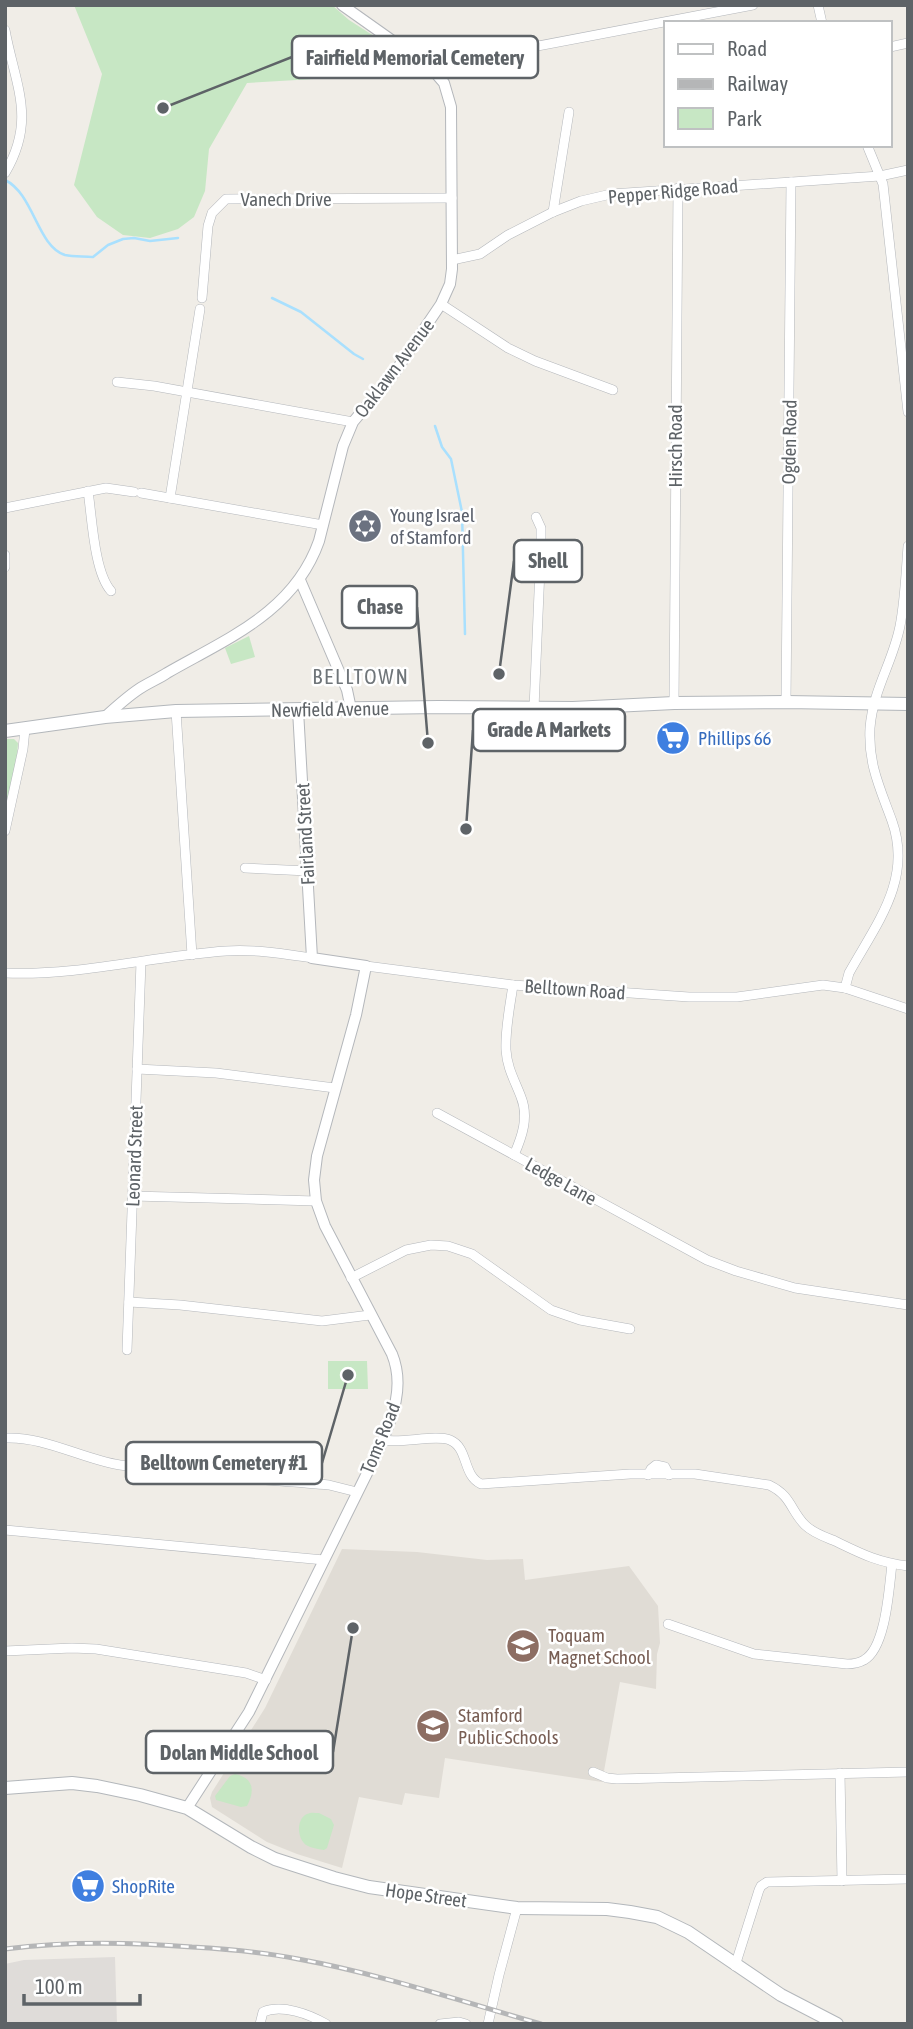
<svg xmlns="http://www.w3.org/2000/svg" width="913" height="2029" viewBox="0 0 913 2029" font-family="'Asap Condensed',sans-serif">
  <rect width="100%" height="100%" fill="#f0ede7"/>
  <path fill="#dfdcd9" d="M115,1957L117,2024H5V1964L24,1960Z"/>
  <path fill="#e0dcd5" d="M342,1549L417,1552L487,1560L523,1559L525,1580L629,1566L658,1606L660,1643L657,1654L656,1689L620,1682L602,1782L445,1758L439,1798L405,1793L402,1805L359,1797L342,1868L297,1854L267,1842L212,1807L210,1798L212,1792L265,1708Z"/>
  <g fill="#c7e7c4">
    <path d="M74,5H332L349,20L388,45L365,76L247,83L209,149L205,191L194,217L178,229L150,238L123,235L97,217L74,185L102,74Z"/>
    <path d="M249,636L255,657L231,664L225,648Z"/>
    <path d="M5,739H14L18,743L17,757L5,811Z"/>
    <path d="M328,1361H367L368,1389H328Z"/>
    <path d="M235,1774C254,1778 255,1791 247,1806L241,1807L216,1800L215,1796L230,1776Z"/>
    <path d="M319,1813L331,1819L334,1825L327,1848L324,1850C318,1849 311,1848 306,1845C297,1838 296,1819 307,1814C311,1812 315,1813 319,1813Z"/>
  </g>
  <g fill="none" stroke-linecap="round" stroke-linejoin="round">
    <g stroke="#a9e0fe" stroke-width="2.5">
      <path d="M5,180C34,194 37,246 65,255C74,257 84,256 93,257L108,245L123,239L134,238L150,241L178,238"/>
      <path d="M272,298L301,312L354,354L363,359"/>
      <path d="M435,426L442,447L451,459L462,512L465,634"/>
    </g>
    <g stroke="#b4b7bb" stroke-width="10">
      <g id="minor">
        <path d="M818,5L822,23"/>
        <path d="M5,30C15,85 37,119 5,173"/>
        <path d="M890,47L908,43"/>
        <path d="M438,74L460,62L475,58L753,5"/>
        <path d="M867,145L883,184L908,412"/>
        <path d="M553,212L569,112"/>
        <path d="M452,260L480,254L508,235L553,212L581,201L611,194L880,176L908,170"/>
        <path d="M202,298L208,226L212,213L226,199L452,198"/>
        <path d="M441,304L508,348L535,361L613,390"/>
        <path d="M117,382L154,386L353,422"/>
        <path d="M88,491C92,517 94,572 111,591"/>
        <path d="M141,493L323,525"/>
        <path d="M170,498L200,309"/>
        <path d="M5,508L106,488L134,492"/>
        <path d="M5,555V567"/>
        <path d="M786,702L791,182"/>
        <path d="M674,703L678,188"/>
        <path d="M534,708L541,546V528L536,517"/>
        <path d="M176,711L192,955"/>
        <path d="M5,831L23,749L25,729"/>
        <path d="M245,868L308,871"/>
        <path d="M366,966L513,985L689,997H737L823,985L845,988L849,973C876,924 913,880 892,821C880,788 868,764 870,728C873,689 893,662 900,626C905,600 906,573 908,546"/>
        <path d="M5,973C80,976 152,956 226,951C255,949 284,954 312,958"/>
        <path d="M513,985C510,1006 505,1029 506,1050C507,1068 515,1081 521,1097C529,1117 522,1137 514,1155"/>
        <path d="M845,988L908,1009"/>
        <path d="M137,1069L216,1073L335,1088"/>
        <path d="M437,1113L707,1260L736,1271L795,1288L908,1305"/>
        <path d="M132,1196L316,1201"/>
        <path d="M351,1278L406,1250L431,1245L448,1246L472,1254L551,1310L580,1320L630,1329"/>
        <path d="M129,1302L180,1305L322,1321L370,1315"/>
        <path d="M127,1350L141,962"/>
        <path d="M5,1438C44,1436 82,1459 120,1465C189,1475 259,1479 329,1485L357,1492"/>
        <path d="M383,1440C402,1444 435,1434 450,1440C469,1448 462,1475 481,1484L630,1474H695L769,1485C792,1496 790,1510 805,1525C813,1533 825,1537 835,1541C862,1554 877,1562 908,1566"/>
        <path d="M648,1475L651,1469L656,1465L665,1467L669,1475"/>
        <path d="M5,1530L324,1560"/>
        <path d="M668,1624L754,1654L847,1664C853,1664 859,1663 864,1660C886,1648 889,1588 892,1564"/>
        <path d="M5,1651L72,1648L96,1649L246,1673L266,1680"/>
        <path d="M593,1772L607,1778L617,1779L908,1772"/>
        <path d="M840,1773L842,1881"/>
        <path d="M735,1966L759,1890L761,1886L767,1882L908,1879"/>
        <path d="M260,2024L263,2012C282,2004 309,2014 326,2024"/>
        <path d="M440,2024L459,2022L466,2024"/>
        <path d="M488,2024L499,1975L517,1908"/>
      </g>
    </g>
    <g stroke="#b4b7bb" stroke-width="12">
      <g id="tertiary">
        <path d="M300,580L347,690L351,709"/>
        <path d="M105,717C116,707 127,697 139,689C148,683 158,679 167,673C228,638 294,612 319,541L343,446L353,422L395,372L441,304L450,284L452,269L451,107L444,83L431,68L342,5"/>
        <path d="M187,1808L249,1712L380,1447C393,1416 405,1386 392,1354L325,1226L316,1201L314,1180L317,1156L356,1015L366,966L312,958L298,710"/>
      </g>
    </g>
    <g stroke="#b3b7bb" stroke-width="14">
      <g id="secondary">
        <path d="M5,731L105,717L176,711L438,707L573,708L674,703L786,702L908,704"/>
        <path d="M5,1788L72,1783L97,1786L140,1795L187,1808L251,1847L275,1859L334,1878L369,1887L517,1908L607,1909L630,1912L657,1917L688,1932L781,1995L837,2024"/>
      </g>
    </g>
    <use href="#minor" stroke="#fff" stroke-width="9"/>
    <use href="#tertiary" stroke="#fff" stroke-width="10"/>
    <use href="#secondary" stroke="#fff" stroke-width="12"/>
    <g stroke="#b5b6b7" stroke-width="5">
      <path id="rail" d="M5,1949C67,1941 130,1942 192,1947C227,1949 263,1952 298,1959C381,1974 460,2001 541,2024"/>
    </g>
    <use href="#rail" stroke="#fff" stroke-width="2.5" stroke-dasharray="8" stroke-linecap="butt"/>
  </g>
  <defs>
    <g id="synagogue-disc" transform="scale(1.75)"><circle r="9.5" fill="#6b7280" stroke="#fff"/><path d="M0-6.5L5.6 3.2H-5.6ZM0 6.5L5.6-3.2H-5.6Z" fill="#fff"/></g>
    <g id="supermarket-disc" transform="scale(1.75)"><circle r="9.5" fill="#3f7fe0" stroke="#fff"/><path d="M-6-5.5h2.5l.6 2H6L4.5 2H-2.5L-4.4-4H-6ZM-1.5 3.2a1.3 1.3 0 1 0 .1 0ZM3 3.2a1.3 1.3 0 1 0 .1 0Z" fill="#fff"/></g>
    <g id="school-disc" transform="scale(1.75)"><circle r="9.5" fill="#8d6e63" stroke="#fff"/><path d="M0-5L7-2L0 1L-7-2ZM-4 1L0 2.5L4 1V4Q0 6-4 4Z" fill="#fff"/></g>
  </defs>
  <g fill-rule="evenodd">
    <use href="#synagogue-disc" x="365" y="526"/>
    <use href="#supermarket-disc" x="673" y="738"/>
    <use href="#school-disc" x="523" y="1646"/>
    <use href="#school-disc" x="433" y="1726"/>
    <use href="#supermarket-disc" x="88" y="1886"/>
  </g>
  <g text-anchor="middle" stroke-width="5" stroke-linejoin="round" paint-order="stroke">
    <g font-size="19" fill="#5e6367" stroke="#fff">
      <text transform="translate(673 191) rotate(-5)" y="7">Pepper Ridge Road</text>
      <text x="286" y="206">Vanech Drive</text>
      <text transform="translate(394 368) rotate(-53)" y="7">Oaklawn Avenue</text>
      <text transform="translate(789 442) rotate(-89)" y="7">Ogden Road</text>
      <text transform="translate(675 446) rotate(-90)" y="7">Hirsch Road</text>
      <text transform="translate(330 709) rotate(-1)" y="7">Newfield Avenue</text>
      <text transform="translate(305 834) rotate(-93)" y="7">Fairland Street</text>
      <text transform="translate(575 989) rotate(4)" y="7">Belltown Road</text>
      <text transform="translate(134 1156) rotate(-88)" y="7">Leonard Street</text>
      <text transform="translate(561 1181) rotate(29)" y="7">Ledge Lane</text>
      <text transform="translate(380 1438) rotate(-68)" y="7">Toms Road</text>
      <text transform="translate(426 1895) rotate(8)" y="7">Hope Street</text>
    </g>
    <g font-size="19" fill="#5b616d" stroke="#fff" text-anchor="start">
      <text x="390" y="522">Young Israel<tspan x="390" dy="22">of Stamford</tspan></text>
    </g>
    <g font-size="19" fill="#366cbe" stroke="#fff" text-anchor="start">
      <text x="698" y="745">Phillips 66</text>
      <text x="112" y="1893">ShopRite</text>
    </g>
    <g font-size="19" fill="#785e54" stroke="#fff" text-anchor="start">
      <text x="548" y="1642">Toquam<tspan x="548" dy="22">Magnet School</tspan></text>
      <text x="458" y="1722">Stamford<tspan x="458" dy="22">Public Schools</tspan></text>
    </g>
    <g font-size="21" letter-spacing="2" fill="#6f7579" stroke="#fff">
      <text x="361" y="684">BELLTOWN</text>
    </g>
  </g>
  <path fill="none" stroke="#5e6367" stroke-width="2.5" d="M163 108L292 57M499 674L514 561M428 743L417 607M466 829L473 730M348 1375L322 1463M353 1628L333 1752"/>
  <g fill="#5e6367" stroke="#fff" stroke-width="2.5">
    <circle cx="163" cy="108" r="7"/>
    <circle cx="499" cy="674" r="7"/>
    <circle cx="428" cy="743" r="7"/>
    <circle cx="466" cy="829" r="7"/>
    <circle cx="348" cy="1375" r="7"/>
    <circle cx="353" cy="1628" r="7"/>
  </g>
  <g fill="#fff" stroke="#5e6367" stroke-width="2.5">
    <rect x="292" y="36" width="246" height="42" rx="7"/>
    <rect x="514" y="540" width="68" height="42" rx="7"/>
    <rect x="342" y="586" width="75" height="42" rx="7"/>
    <rect x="473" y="709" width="152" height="42" rx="7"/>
    <rect x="126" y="1442" width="196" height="42" rx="7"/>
    <rect x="146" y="1731" width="187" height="42" rx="7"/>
  </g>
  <g font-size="21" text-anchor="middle" font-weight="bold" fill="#5e6367">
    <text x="415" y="65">Fairfield Memorial Cemetery</text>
    <text x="548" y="568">Shell</text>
    <text x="380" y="614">Chase</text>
    <text x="549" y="737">Grade A Markets</text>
    <text x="224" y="1470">Belltown Cemetery #1</text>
    <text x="239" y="1760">Dolan Middle School</text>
  </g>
  <rect width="913" height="2029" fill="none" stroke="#5e6367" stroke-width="14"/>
  <rect x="664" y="21" width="228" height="126" fill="#ffffff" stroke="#bfc1c2" stroke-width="2"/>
  <rect x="678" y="44" width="35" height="10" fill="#ffffff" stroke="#bfc1c2" stroke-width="2"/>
  <text x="727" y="56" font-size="21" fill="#5e6367">Road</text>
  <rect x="678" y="79" width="35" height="10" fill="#b5b6b7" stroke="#bfc1c2" stroke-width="2"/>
  <text x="727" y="91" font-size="21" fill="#5e6367">Railway</text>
  <rect x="678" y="108" width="35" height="21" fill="#c7e7c4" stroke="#bfc1c2" stroke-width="2"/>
  <text x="727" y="126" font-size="21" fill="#5e6367">Park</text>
  <path d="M24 1994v10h116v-10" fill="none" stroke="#5e6367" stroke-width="3.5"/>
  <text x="35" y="1994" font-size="21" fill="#5e6367" stroke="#ffffff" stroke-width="5" paint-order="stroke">100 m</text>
</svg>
